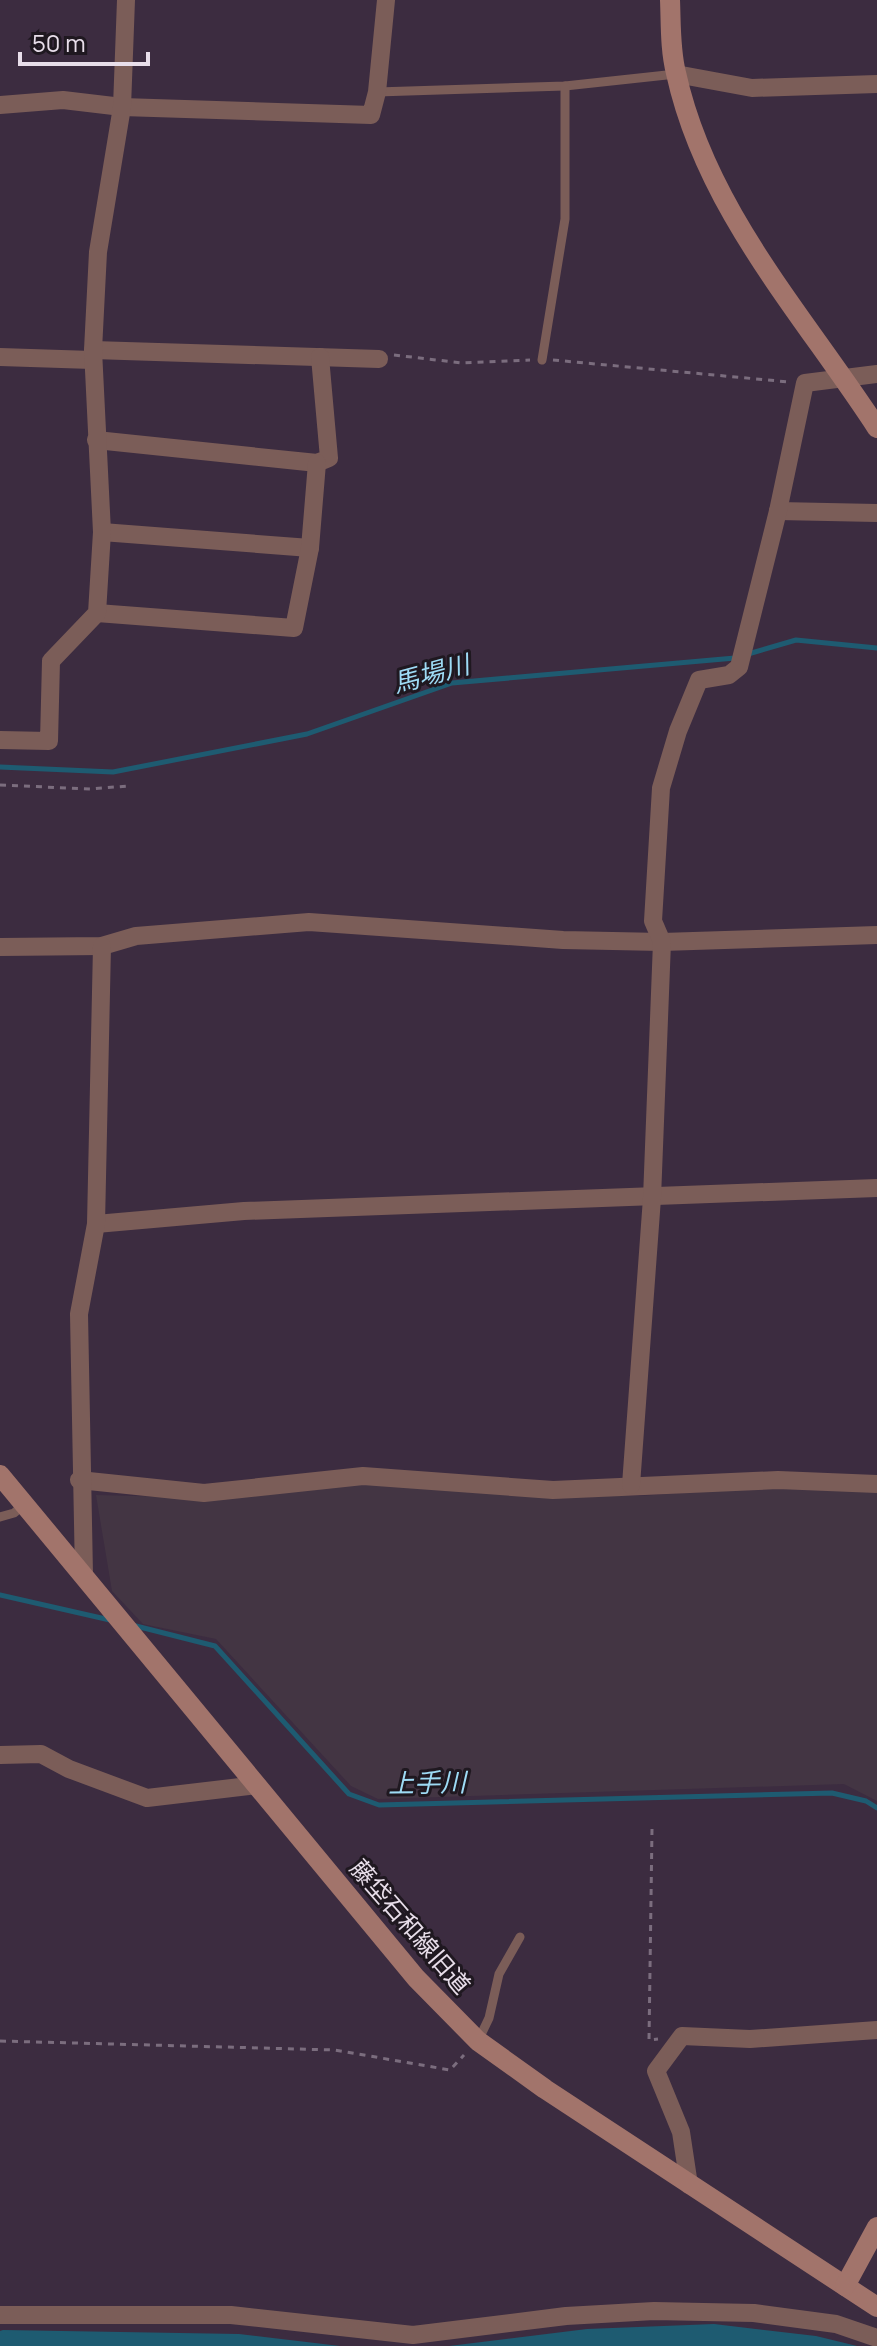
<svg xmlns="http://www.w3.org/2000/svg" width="877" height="2346" viewBox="0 0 877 2346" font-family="Manrope,'Noto Sans JP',sans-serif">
  <rect width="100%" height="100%" fill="#3c2c40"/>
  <path fill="#433543" d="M367,1484L523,1496H639L783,1486L877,1490V1801L844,1784L378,1799L351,1786L216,1639L143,1624L112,1591L96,1495L214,1498Z"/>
  <g fill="#1e5b71">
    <path d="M714,2324L816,2336L857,2346H449L587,2329Z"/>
    <path d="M3,2330L239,2334L340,2346H0V2331Z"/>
  </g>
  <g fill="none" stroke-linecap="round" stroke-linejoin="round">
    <g stroke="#1e5b71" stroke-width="5">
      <path d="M748,654L796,640L877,648"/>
      <path d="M0,767L113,772L307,734L452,683L735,658"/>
      <path d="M0,1595L110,1620"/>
      <path d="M132,1625L215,1646L349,1794L379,1805L832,1793L866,1801L877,1808"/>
    </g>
    <g stroke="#7b6d7e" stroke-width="3" stroke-dasharray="6 6" stroke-linecap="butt">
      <path d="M394,355L462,363L530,360"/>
      <path d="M553,360L789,382"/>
      <path d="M0,785L90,789L128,786"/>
      <path d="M652,1829L649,2040L658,2039"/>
      <path d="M0,2041L335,2050L450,2070L464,2055"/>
    </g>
    <g stroke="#7b5d58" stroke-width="9">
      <path d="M377,92L565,86L676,74"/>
      <path d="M542,360L565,219V86"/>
      <path d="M0,1517L14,1513L25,1504"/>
      <path d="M478,2041L489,2018L499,1974L520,1937"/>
    </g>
    <g stroke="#7b5d58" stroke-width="18">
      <path d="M676,74L752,88L877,84"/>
      <path d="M0,105L63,100L122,107L371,115L377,92L386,0"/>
      <path d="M93,350L379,359"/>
      <path d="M0,357L92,360"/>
      <path d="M96,440L317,463L329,458L320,357"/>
      <path d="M778,511L877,513"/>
      <path d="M102,532L310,548"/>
      <path d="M97,613L294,628L310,548L317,463"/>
      <path d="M0,740L49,741L51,661L97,613L102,532L93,350L98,252L122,107L126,0"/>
      <path d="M0,947L102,946L136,936L309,922L563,940L662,942L877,935"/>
      <path d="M96,1224L244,1211L877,1188"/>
      <path d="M79,1480L204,1493L363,1476L553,1490L778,1480L877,1484"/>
      <path d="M631,1485L652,1198L662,942L653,921L661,788L678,731L699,680L729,675L739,667L778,511L805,383L877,374"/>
      <path d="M84,1575L79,1314L96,1224L102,946"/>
      <path d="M0,1755L41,1754L69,1769L147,1798L257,1785"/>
      <path d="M689,2185L681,2132L656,2071L682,2036L750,2039L877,2030"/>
      <path d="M0,2315H231L413,2335L566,2316L654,2311L754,2313L836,2324L877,2338"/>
    </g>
    <g stroke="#a2746b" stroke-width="20">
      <path d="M670,0C671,24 670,49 676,73C706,210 803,314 877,428"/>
      <path d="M0,1475L416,1978L478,2041L545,2089L877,2307"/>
      <path d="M845,2286L877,2227"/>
    </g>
  </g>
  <g text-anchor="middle" stroke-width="6" stroke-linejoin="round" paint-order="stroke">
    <g font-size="24" fill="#e8deea" stroke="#1f1820">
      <text transform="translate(410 1927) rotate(49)" y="8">藤垈石和線旧道</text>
    </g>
    <g font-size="26" font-style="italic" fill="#9edbf5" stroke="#1f1820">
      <text transform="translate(431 674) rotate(-15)" y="9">馬場川</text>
      <text transform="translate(427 1783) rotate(-1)" y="9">上手川</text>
    </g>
  </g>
  <path d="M20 52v12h128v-12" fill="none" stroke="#e8deea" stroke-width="4"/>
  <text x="32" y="52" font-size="24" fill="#e8deea" stroke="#1f1820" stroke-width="6" paint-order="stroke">50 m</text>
</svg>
